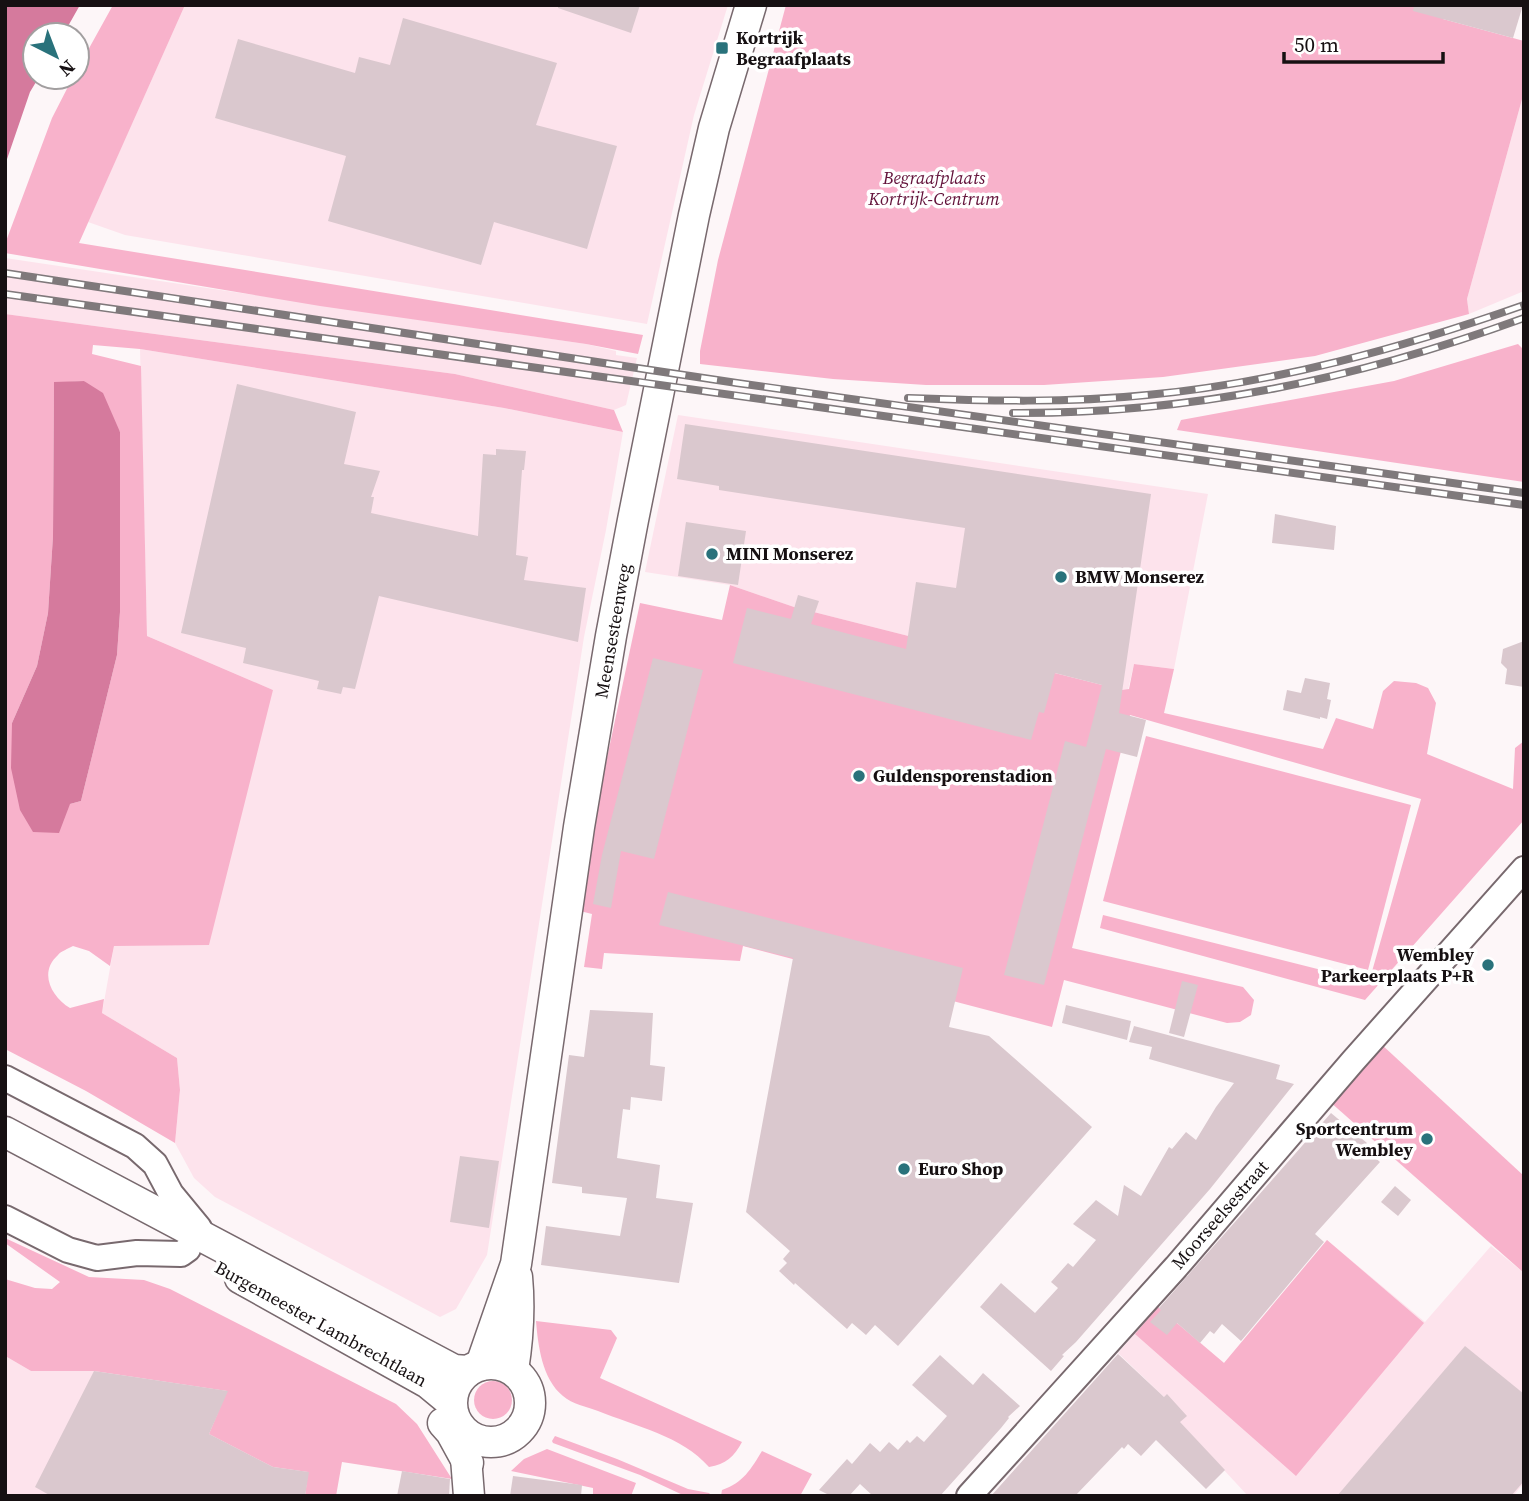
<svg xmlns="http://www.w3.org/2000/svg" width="1529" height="1501" viewBox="0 0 1529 1501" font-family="'Source Serif 4',serif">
  <rect width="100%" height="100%" fill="#fdf6f8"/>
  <g fill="#fde3ec">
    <path d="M185,5H728L694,115L647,324L125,235L88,222Z"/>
    <path d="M1524,92V291L1469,314L1467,299Z"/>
    <path d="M5,258L586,344L616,351V355L637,358L626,405L614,410L455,374L5,314Z"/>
    <path d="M140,349L504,408L623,432L606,530L584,637L487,1255L456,1309L440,1317L215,1197L194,1178L175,1143L180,1090L177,1058L102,1013L114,946L273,690L147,636Z"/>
    <path d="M678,415L1208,494L1174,669L1134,664L1128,690H1122L794,607L730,585L645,572Z"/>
    <path d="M1327,1240L1425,1322L1491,1246L1524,1273V1483L1513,1496H1248L1160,1401L1164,1397L1118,1353L1158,1307L1224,1363Z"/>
    <path d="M7,1357L31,1371H94L228,1391L273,1467L309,1472L305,1496H5Z"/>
  </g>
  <g fill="#f8b2cb" fill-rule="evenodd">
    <path d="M113,5H185L79,243L643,335L638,354L586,344L320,306L5,253V244L52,118L73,77H77V70Z"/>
    <path d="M786,5H1444L1443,19L1524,41V92L1467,299L1469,314L1315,356L1163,377L1044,385H926L833,379L700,364V351L718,260Z"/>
    <path d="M5,314L455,374L614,410L623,432L504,408L140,349L93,345L92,354L141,366L147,636L273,690L209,945L114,946L110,966L89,951L73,946C68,949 61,951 58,955C38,973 52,997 70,1008L104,999L102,1013L177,1058L180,1090L175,1143L86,1091L5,1049ZM84,381L120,432V612L117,655L81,801L70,804L12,723L37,666L48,613L53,536L54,383Z"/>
    <path d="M1518,344L1524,350V482L1177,430L1181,420L1394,381Z"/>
    <path d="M730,585L794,607L1122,690L1129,689L1134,664L1174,669L1164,713L1323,749L1336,718L1373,729L1383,691L1394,681L1416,683L1428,688L1436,703L1427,754L1513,789L1515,748L1524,741V820L1365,1000L1100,928L1103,915L1369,982L1421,799L1130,715L1072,948L1243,987L1254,1000L1251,1015L1240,1022L1227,1023L1064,980L1052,1027L743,946L740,961L604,953L602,969L584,967L592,914L580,911L590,838L640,603L722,620Z"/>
    <path d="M1146,736L1411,805L1368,970L1103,901Z"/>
    <path d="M1381,1044L1524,1176V1273L1329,1101Z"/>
    <path d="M5,1238L89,1277L144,1280L170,1289L396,1404L417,1424L452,1479L342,1462L336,1496H305L308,1472L273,1467L209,1434L227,1391L94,1371H31L7,1357L5,1279L35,1288L52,1289L60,1282L5,1243Z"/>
    <path d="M1327,1240L1424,1323L1296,1476L1135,1334L1158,1307L1224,1363Z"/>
    <path d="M536,1321L611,1330L617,1338L600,1378L742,1442C734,1457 726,1464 709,1467C682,1436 635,1426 598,1411C587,1407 572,1404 563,1396C542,1379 538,1345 536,1321Z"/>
    <circle cx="493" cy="1400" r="19"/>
    <path d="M555,1436L617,1459L688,1489L709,1493L712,1496H685L640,1475L553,1443L552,1441Z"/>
    <path d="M547,1449L636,1483L631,1496H593V1488L511,1471L524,1459Z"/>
    <path d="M762,1451L812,1474L800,1496H721L722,1490C743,1483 751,1469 762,1451Z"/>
  </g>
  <g fill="#d57a9d">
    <path d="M5,5H80L63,35H35V77H39L30,92L5,165Z"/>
    <path d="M84,381L103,393L120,432V612L117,655L81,801L70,804L59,833L33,832L20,810L11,768L12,723L37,666L48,613L53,536L54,382Z"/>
  </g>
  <g fill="#dac8ce">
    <path d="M558,5H640L631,33L558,8Z"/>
    <path d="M1414,5H1523L1513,38L1413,11Z"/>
    <path d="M403,18L557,63L536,125L617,146L587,249L494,222L481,265L328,221L346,156L215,118L238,39L355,73L359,57L390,65Z"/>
    <path d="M237,384L356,412L344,464L380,471L371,497H374L371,513L478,536L483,454L496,455V449L526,451L524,470H522L516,555L528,557L524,580L586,588L578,642L379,596L355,689L343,687L341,694L317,689L319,681L243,663L246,648L181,633Z"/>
    <path d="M685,424L1151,494L1119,713L1146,720L1137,757L1106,749L1044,985L1004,975L1065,741L1086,747L1102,685L1055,673L1044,713L1039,712L1031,740L733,663L747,608L791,619L798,595L819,601L811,624L906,649L916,582L956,588L965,528L719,490V486L677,479Z"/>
    <path d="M1275,514L1336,526L1334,550L1272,543Z"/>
    <path d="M686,522L746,531L738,585L678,576Z"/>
    <path d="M1524,641V687L1505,684L1507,669L1501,663L1503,649Z"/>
    <path d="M653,658L703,670L654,859L621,851L611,908L593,904L602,855Z"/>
    <path d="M1305,678L1330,683L1327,699L1331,700L1327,719L1320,717V719L1283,710L1287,690L1301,693Z"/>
    <path d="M668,892L963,968L949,1027L989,1036L1092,1127L898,1346L875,1325L866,1335L852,1323L847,1329L795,1283L794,1285L779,1271L787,1263L783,1259L790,1251L746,1212L793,958L659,925Z"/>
    <path d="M1182,981L1198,985L1184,1037L1169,1033Z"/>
    <path d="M1066,1005L1131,1021L1127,1040L1062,1023Z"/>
    <path d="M590,1010L653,1013L650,1065L665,1067L662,1101L631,1097L630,1110L623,1109L617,1158L660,1165L656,1198L693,1203L679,1283L541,1265L546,1226L620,1236L627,1198L582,1193V1187L552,1183L569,1055L584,1057Z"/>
    <path d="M1134,1026L1280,1065L1276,1079L1294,1084L1210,1189L1076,1342L1062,1355L1064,1356L1051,1371L980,1307L1001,1283L1035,1313L1058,1288L1051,1282L1068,1263L1073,1267L1096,1240L1073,1224L1096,1200L1118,1216L1124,1185L1141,1196L1169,1147L1172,1149L1186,1132L1196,1140L1216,1107L1234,1083L1149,1059L1152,1047L1129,1042Z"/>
    <path d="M1331,1113L1367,1143L1363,1147L1380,1162L1315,1234L1324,1242L1241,1341L1222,1324L1214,1334L1210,1331L1200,1343L1177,1323L1167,1335L1150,1322L1161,1310L1159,1308Z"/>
    <path d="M460,1156L499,1161L489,1228L450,1222Z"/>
    <path d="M1395,1186L1411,1200L1398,1216L1381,1202Z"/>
    <path d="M1465,1346L1524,1394V1481L1511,1496H1337Z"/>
    <path d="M1118,1354L1164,1397L1167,1394L1187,1416L1180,1422L1225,1470L1206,1489L1156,1440L1141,1456L1128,1444L1124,1449L1122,1447L1075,1496H991Z"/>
    <path d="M940,1355L973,1385L983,1373L1020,1406L1008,1417L1009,1418L1001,1428L940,1496H873L860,1484L849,1496H831L819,1490L847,1459L852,1464L870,1443L880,1452L889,1442L898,1450L907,1440L910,1443L917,1436L924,1442L947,1416L912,1385Z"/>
    <path d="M94,1371L228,1391L209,1434L273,1467L309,1472L305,1496H51L35,1487Z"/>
    <path d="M402,1471L450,1479L449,1496H397Z"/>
    <path d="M513,1476L582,1485L581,1496H510Z"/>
  </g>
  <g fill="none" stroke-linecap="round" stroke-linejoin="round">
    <g stroke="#78696e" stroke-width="28">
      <g id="minor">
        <path d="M5,1078L135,1146L155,1164L171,1194L199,1228V1233"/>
        <path d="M5,1218L68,1250L97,1258L137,1253L181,1254L188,1249"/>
        <path d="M969,1496L1176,1267L1353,1061L1524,869"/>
      </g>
    </g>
    <g stroke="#78696e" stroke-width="33">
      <g id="major">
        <path d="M5,1132L454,1370L468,1371"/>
        <path d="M240,1278L428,1383L451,1402"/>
        <circle cx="491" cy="1403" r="39"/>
        <path d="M481,1365L516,1264L579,827L611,636L633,520L694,215L714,128L751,5"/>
        <path d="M513,1370C518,1339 520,1309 517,1277"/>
        <path d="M443,1423L451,1432L468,1463"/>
        <path d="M465,1445L469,1496"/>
      </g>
    </g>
    <use href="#minor" stroke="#fff" stroke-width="24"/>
    <use href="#major" stroke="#fff" stroke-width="30"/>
    <g stroke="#7f797b" stroke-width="8">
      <g id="rail">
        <path d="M5,273L737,383L1524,493"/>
        <path d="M5,294L1524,505"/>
        <path d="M908,398C988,401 1068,403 1147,395C1276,383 1402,348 1524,305"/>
        <path d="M1013,413C1193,414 1356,379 1524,318"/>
      </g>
    </g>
    <use href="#rail" stroke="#fff" stroke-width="5" stroke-dasharray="16" stroke-linecap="butt"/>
  </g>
  <g fill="#29727b" stroke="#fff" stroke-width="2.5">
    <rect x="715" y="41" width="14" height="14" rx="3.5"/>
    <circle cx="712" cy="554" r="7"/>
    <circle cx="1061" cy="577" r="7"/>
    <circle cx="859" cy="776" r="7"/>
    <circle cx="1488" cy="965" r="7"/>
    <circle cx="1427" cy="1139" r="7"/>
    <circle cx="904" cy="1169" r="7"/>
  </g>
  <g text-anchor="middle" stroke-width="7" stroke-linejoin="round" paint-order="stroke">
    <g font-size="18" font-weight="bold" fill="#161012" stroke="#fff" text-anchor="start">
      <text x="736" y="44">Kortrijk<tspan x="736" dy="21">Begraafplaats</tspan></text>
      <text x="726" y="560">MINI Monserez</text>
      <text x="1075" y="583">BMW Monserez</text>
      <text x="873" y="782">Guldensporenstadion</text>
      <text x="1474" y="961" text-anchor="end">Wembley<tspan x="1474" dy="21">Parkeerplaats P+R</tspan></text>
      <text x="1413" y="1135" text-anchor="end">Sportcentrum<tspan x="1413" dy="21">Wembley</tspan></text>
      <text x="918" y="1175">Euro Shop</text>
    </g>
    <g font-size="18" font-style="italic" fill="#63123a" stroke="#fff">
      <text x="934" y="184">Begraafplaats<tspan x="934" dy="21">Kortrijk-Centrum</tspan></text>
    </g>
    <g font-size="18" fill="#161012" stroke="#fff">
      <text transform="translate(613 631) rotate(-80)" y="6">Meensesteenweg</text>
      <text transform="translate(1220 1215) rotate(-49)" y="6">Moorseelsestraat</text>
      <text transform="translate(321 1324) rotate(29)" y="6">Burgemeester Lambrechtlaan</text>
    </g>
  </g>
  <rect width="1529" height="1501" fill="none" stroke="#161012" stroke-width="14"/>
  <g transform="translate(56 56) rotate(138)"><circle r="33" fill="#ffffff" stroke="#a29fa0" stroke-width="2"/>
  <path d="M0-5L12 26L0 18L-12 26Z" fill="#29727b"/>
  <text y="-10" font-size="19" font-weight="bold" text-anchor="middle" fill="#161012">N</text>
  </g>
  <path d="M1284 52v10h159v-10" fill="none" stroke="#161012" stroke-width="3.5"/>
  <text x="1294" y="52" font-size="21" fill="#161012" stroke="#ffffff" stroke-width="5" paint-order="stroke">50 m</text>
</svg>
